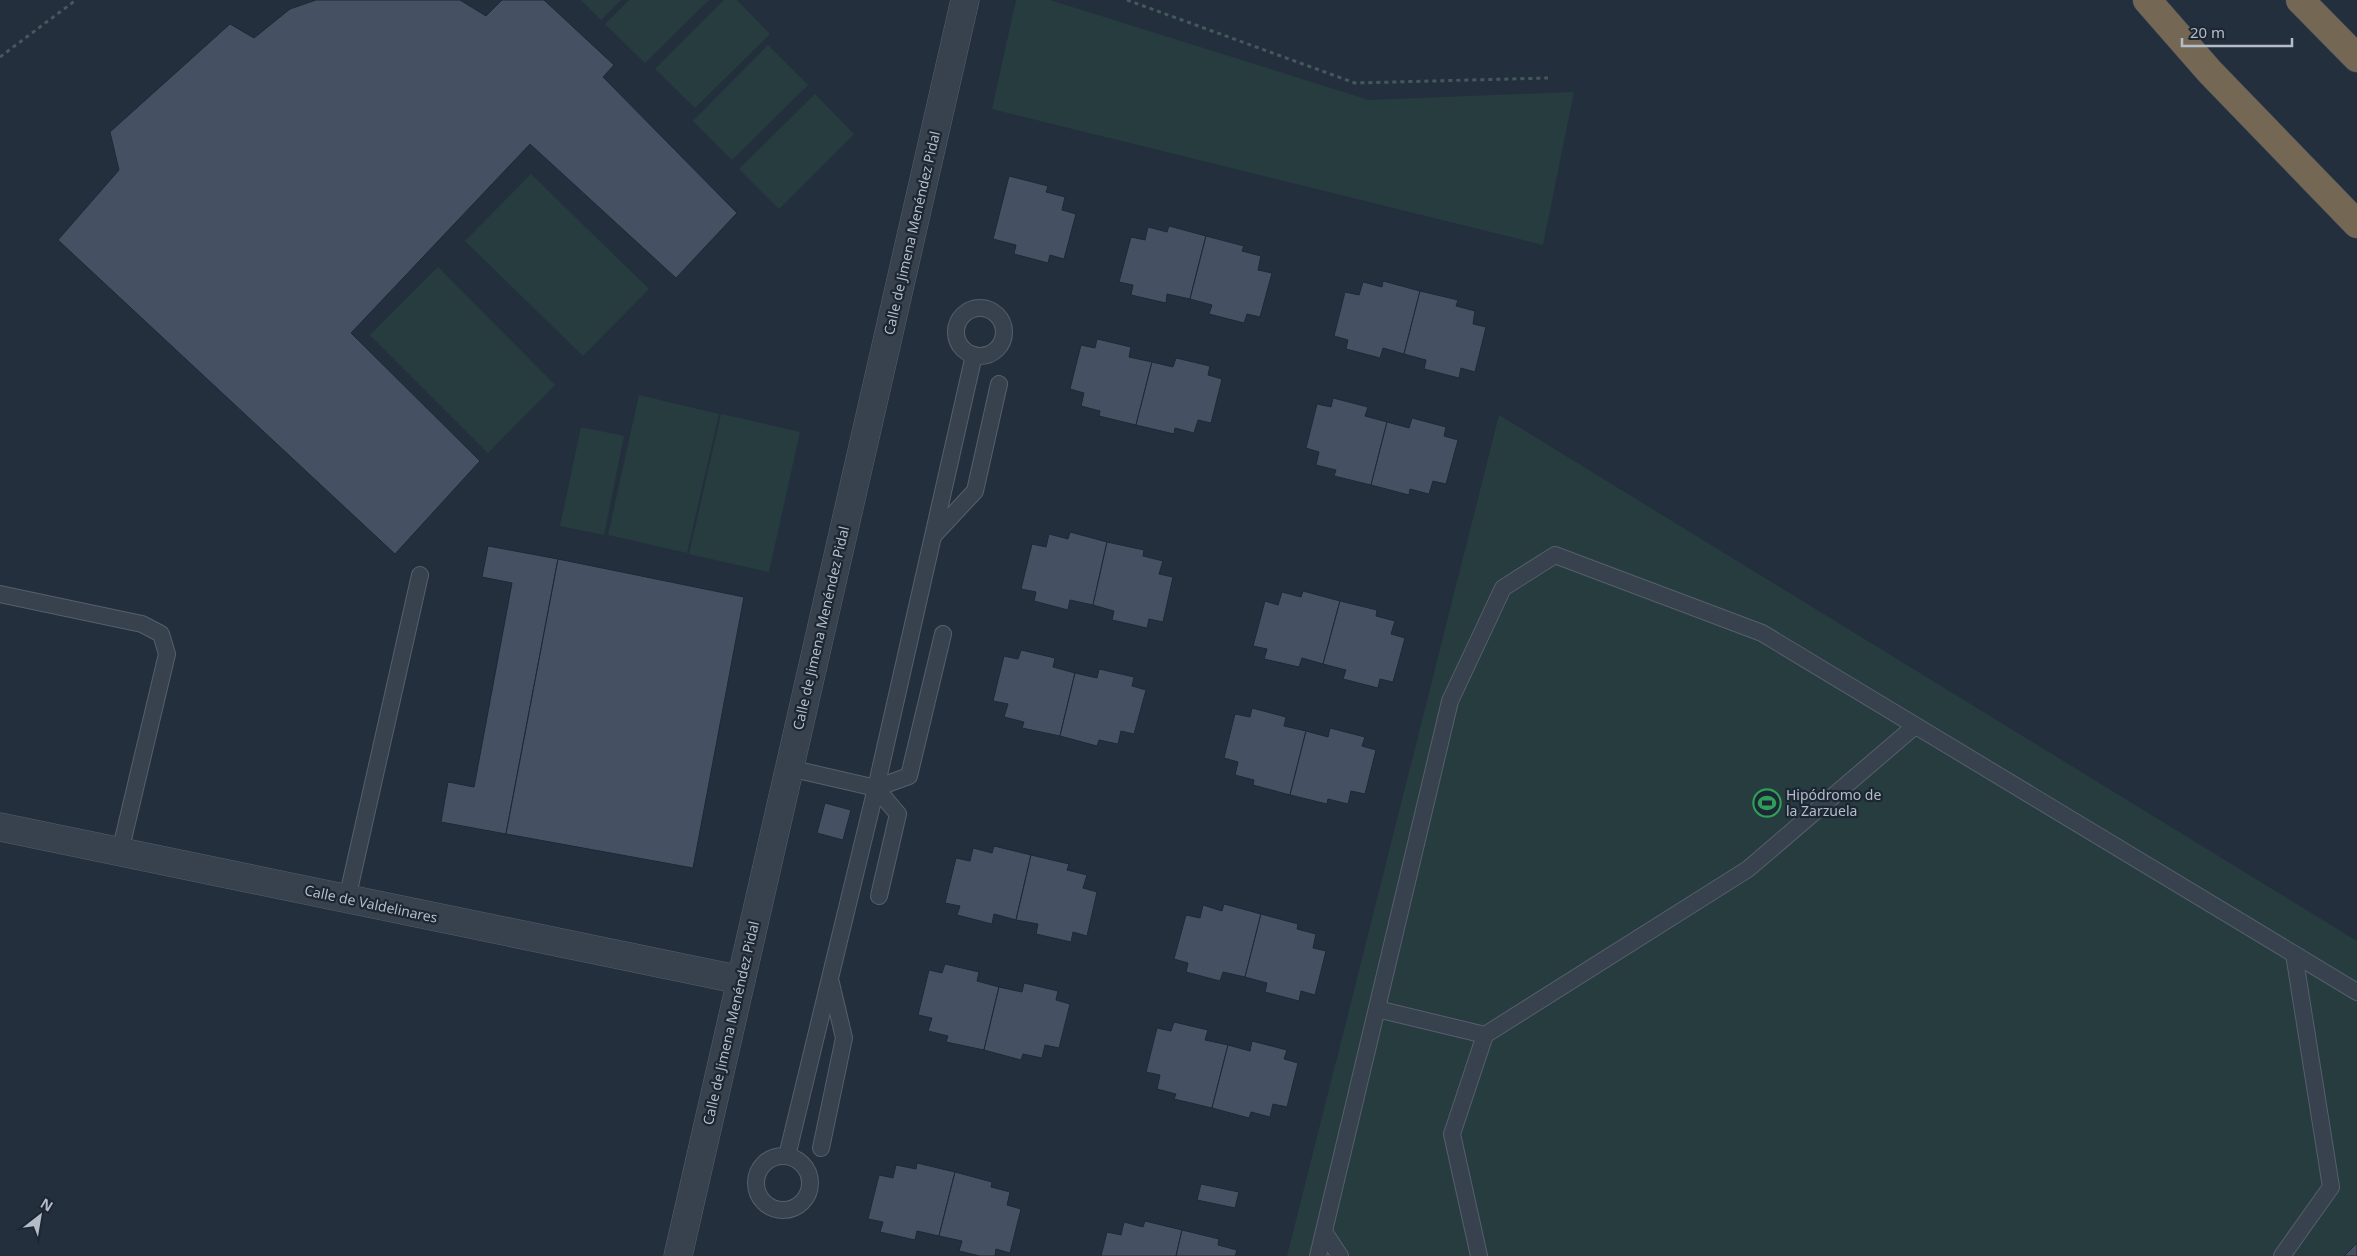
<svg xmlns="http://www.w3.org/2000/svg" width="2357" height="1256" viewBox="0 0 2357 1256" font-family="'Noto Sans',sans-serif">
  <rect width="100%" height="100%" fill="#242f3e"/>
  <g fill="#263c3f">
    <path d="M581,0H621L601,20Z"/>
    <path d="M629,0H709L645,63L605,24Z"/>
    <path d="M724,0H737L770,34L695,108L655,69Z"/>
    <path d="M1016,0H1050L1369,100L1574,92L1543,245L992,109Z"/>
    <path d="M768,45L808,85L732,160L693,121Z"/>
    <path d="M815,94L854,134L779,209L739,169Z"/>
    <path d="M531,174L649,289L583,356L465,241Z"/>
    <path d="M438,267L555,385L488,453L370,335Z"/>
    <path d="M639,395L719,414L687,553L608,535Z"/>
    <path d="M721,414L800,432L769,572L689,554Z"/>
    <path d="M1499,415L2357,941V1256H1287Z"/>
    <path d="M581,427L624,436L604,535L560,526Z"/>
  </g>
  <g fill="#455162" stroke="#1f2835">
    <path d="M316,0H460L486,16L502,0H544L614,65L603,77L737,213L676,278L530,144L351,333L480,461L395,554L58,240L119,170L110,132L230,24L254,38L290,9Z"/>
    <path d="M1009,176L1048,186L1046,192L1065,197L1062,210L1076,214L1064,259L1050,255L1048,263L1014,254L1016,245L993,239Z"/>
    <path d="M1169,226L1206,236L1190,299L1167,294L1166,303L1131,295L1133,285L1119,282L1131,237L1145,240L1148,227L1167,232Z"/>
    <path d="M1206,236L1244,246L1242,251L1261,256L1258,270L1272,273L1260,317L1247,314L1244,323L1209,314L1212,305L1190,299Z"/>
    <path d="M1383,281L1420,291L1404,354L1383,348L1380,358L1346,349L1348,340L1334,336L1345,292L1359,295L1363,282L1382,287Z"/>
    <path d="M1420,291L1458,300L1456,306L1475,311L1473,324L1486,327L1475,372L1461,368L1459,378L1424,369L1426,360L1404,354Z"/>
    <path d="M1097,339L1131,347L1129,357L1152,362L1136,425L1099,416L1100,411L1081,406L1084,393L1070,389L1081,345L1095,348Z"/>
    <path d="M1176,358L1210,366L1208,375L1222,379L1211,423L1198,420L1194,433L1175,428L1174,434L1136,425L1152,362L1173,367Z"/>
    <path d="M1333,398L1368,407L1365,416L1387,422L1371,485L1334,476L1336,470L1316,465L1319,452L1306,448L1317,404L1331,407Z"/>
    <path d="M1412,418L1446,427L1444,436L1458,440L1446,484L1433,481L1429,494L1410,489L1409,495L1371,485L1387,422L1409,428Z"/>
    <path d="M1070,532L1107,542L1093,605L1070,600L1068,610L1034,601L1036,592L1021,589L1032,544L1046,547L1049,534L1068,539Z"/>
    <path d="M1107,542L1144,550L1143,556L1163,561L1159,574L1173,577L1163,622L1149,619L1147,628L1112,620L1114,611L1093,605Z"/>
    <path d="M488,546L558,559L506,834L441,822L448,782L474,787L512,583L482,577Z"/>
    <path d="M558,559L744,597L693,868L506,834Z"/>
    <path d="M1303,591L1340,601L1323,664L1302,658L1299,667L1264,659L1267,649L1253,646L1265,601L1278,605L1282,592L1301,597Z"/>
    <path d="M1340,601L1377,610L1376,616L1395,621L1391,634L1405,638L1393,682L1380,679L1378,688L1343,679L1346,670L1323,664Z"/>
    <path d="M1021,650L1055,658L1053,667L1075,673L1060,736L1022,728L1024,722L1004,717L1008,704L993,701L1004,656L1018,659Z"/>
    <path d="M1099,669L1134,677L1132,686L1146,690L1134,734L1121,731L1118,744L1099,740L1097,746L1060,736L1075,673L1097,678Z"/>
    <path d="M1252,708L1286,717L1284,726L1306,731L1290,795L1253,785L1254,780L1235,775L1238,762L1224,758L1235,714L1250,717Z"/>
    <path d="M1330,728L1365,737L1362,746L1376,750L1365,794L1351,791L1348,804L1328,799L1327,804L1290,795L1306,731L1328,737Z"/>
    <path d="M825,803L851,810L843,840L817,833Z"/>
    <path d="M994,846L1031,855L1016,920L994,914L992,924L957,915L960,906L945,903L956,858L970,861L973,848L992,853Z"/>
    <path d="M1031,855L1069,864L1067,870L1087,875L1083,888L1097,892L1087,936L1073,932L1071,942L1036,934L1038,924L1016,920Z"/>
    <path d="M1224,904L1261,914L1245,977L1223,972L1220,981L1186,972L1188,963L1174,959L1186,915L1200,918L1203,905L1222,911Z"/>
    <path d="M1261,914L1298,924L1297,929L1316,934L1313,948L1326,951L1315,995L1301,991L1299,1001L1265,992L1267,983L1245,977Z"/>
    <path d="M945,964L979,972L977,981L999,987L984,1050L946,1042L948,1036L928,1031L932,1018L918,1015L929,970L942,973Z"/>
    <path d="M1024,983L1058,991L1056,1000L1070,1004L1059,1048L1045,1045L1042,1058L1023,1054L1021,1060L984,1050L999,987L1022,992Z"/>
    <path d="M1174,1022L1208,1030L1205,1040L1228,1045L1212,1108L1174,1099L1176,1094L1157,1089L1160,1075L1146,1072L1157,1028L1171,1031Z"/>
    <path d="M1252,1041L1287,1050L1284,1059L1298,1063L1287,1107L1273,1104L1270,1117L1251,1112L1249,1118L1212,1108L1228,1045L1250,1051Z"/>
    <path d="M917,1163L955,1172L939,1236L917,1231L915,1240L880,1232L883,1222L868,1219L879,1175L893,1178L896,1165L916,1169Z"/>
    <path d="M955,1172L992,1182L991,1187L1010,1192L1007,1205L1021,1209L1010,1253L996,1249L995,1256H980L959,1251L962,1241L939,1236Z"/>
    <path d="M1201,1184L1239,1192L1235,1208L1197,1200Z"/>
    <path d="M1145,1221L1182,1230L1176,1256H1101L1107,1232L1121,1235L1124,1222L1143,1227Z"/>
    <path d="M1182,1230L1219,1239L1218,1245L1237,1250L1235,1256H1176Z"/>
    <path d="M2357,1243V1256H2344Z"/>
  </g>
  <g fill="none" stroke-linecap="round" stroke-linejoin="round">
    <g stroke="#565f6c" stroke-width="18">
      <g id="lane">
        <circle cx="980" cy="332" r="24"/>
        <path d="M934,535L975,491L999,384"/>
        <path d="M0,594L142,624L161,634L167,654L120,852"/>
        <path d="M789,768L876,788L909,776L943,634"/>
        <path d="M876,788L898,814L879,896"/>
        <path d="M347,899L420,575"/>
        <path d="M1377,1009L1485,1035L1452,1134L1479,1256"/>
        <path d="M1485,1035L1748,869L1915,726"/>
        <path d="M821,1148L844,1038L831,983"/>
        <circle cx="783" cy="1183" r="27"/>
        <path d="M787,1156L876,788L974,355"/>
        <path d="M1324,1232L1340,1256"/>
        <path d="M1318,1256L1450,701L1503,588L1555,555L1762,633L2357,992"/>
        <path d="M2282,1256L2331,1187L2294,954"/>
      </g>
    </g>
    <g stroke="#565f6c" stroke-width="29">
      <g id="street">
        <path d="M0,827L741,980"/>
        <path d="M678,1256L965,0"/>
      </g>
    </g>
    <g stroke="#434c59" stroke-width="29">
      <g id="highway">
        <path d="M2147,0L2210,72L2357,224"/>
        <path d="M2300,0L2357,58"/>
      </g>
    </g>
    <g stroke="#44595c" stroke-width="3" stroke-dasharray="4 4" stroke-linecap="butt">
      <path d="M1127,0L1355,83L1548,78"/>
      <path d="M0,57L76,0"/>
    </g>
    <use href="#lane" stroke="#38414e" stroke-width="16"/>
    <use href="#street" stroke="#38414e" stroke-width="28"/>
    <use href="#highway" stroke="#746855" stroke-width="28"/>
  </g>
  <defs>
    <g id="stadium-ring" transform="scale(1.4375)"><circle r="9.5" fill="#1d2633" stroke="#2e9e5b" stroke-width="1.5"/><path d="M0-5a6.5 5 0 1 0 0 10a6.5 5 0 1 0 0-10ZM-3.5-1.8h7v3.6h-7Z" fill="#2e9e5b"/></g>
  </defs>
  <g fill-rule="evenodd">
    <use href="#stadium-ring" x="1767" y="803"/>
  </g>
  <g text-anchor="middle" stroke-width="4.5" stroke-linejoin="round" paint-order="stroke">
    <g font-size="14" fill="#b4bcc9" stroke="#1d2633">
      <text transform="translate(912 233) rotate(-77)" y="5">Calle de Jimena Menéndez Pidal</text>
      <text transform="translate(821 628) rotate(-77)" y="5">Calle de Jimena Menéndez Pidal</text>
      <text transform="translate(371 904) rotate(12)" y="5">Calle de Valdelinares</text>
      <text transform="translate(731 1023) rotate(-77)" y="5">Calle de Jimena Menéndez Pidal</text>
    </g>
    <g font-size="14" fill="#b4bcc9" stroke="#1d2633" text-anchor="start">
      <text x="1786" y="800">Hipódromo de<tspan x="1786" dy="16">la Zarzuela</tspan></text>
    </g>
  </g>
  <g transform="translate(40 1216) rotate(31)" stroke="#1d2633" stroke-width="4" paint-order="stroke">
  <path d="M0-4L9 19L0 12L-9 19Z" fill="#b4bcc9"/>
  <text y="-8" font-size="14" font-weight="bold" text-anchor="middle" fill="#b4bcc9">N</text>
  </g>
  <path d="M2182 38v8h110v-8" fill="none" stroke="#b4bcc9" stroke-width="2.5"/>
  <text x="2190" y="38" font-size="15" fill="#b4bcc9" stroke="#1d2633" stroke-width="4" paint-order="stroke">20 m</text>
</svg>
